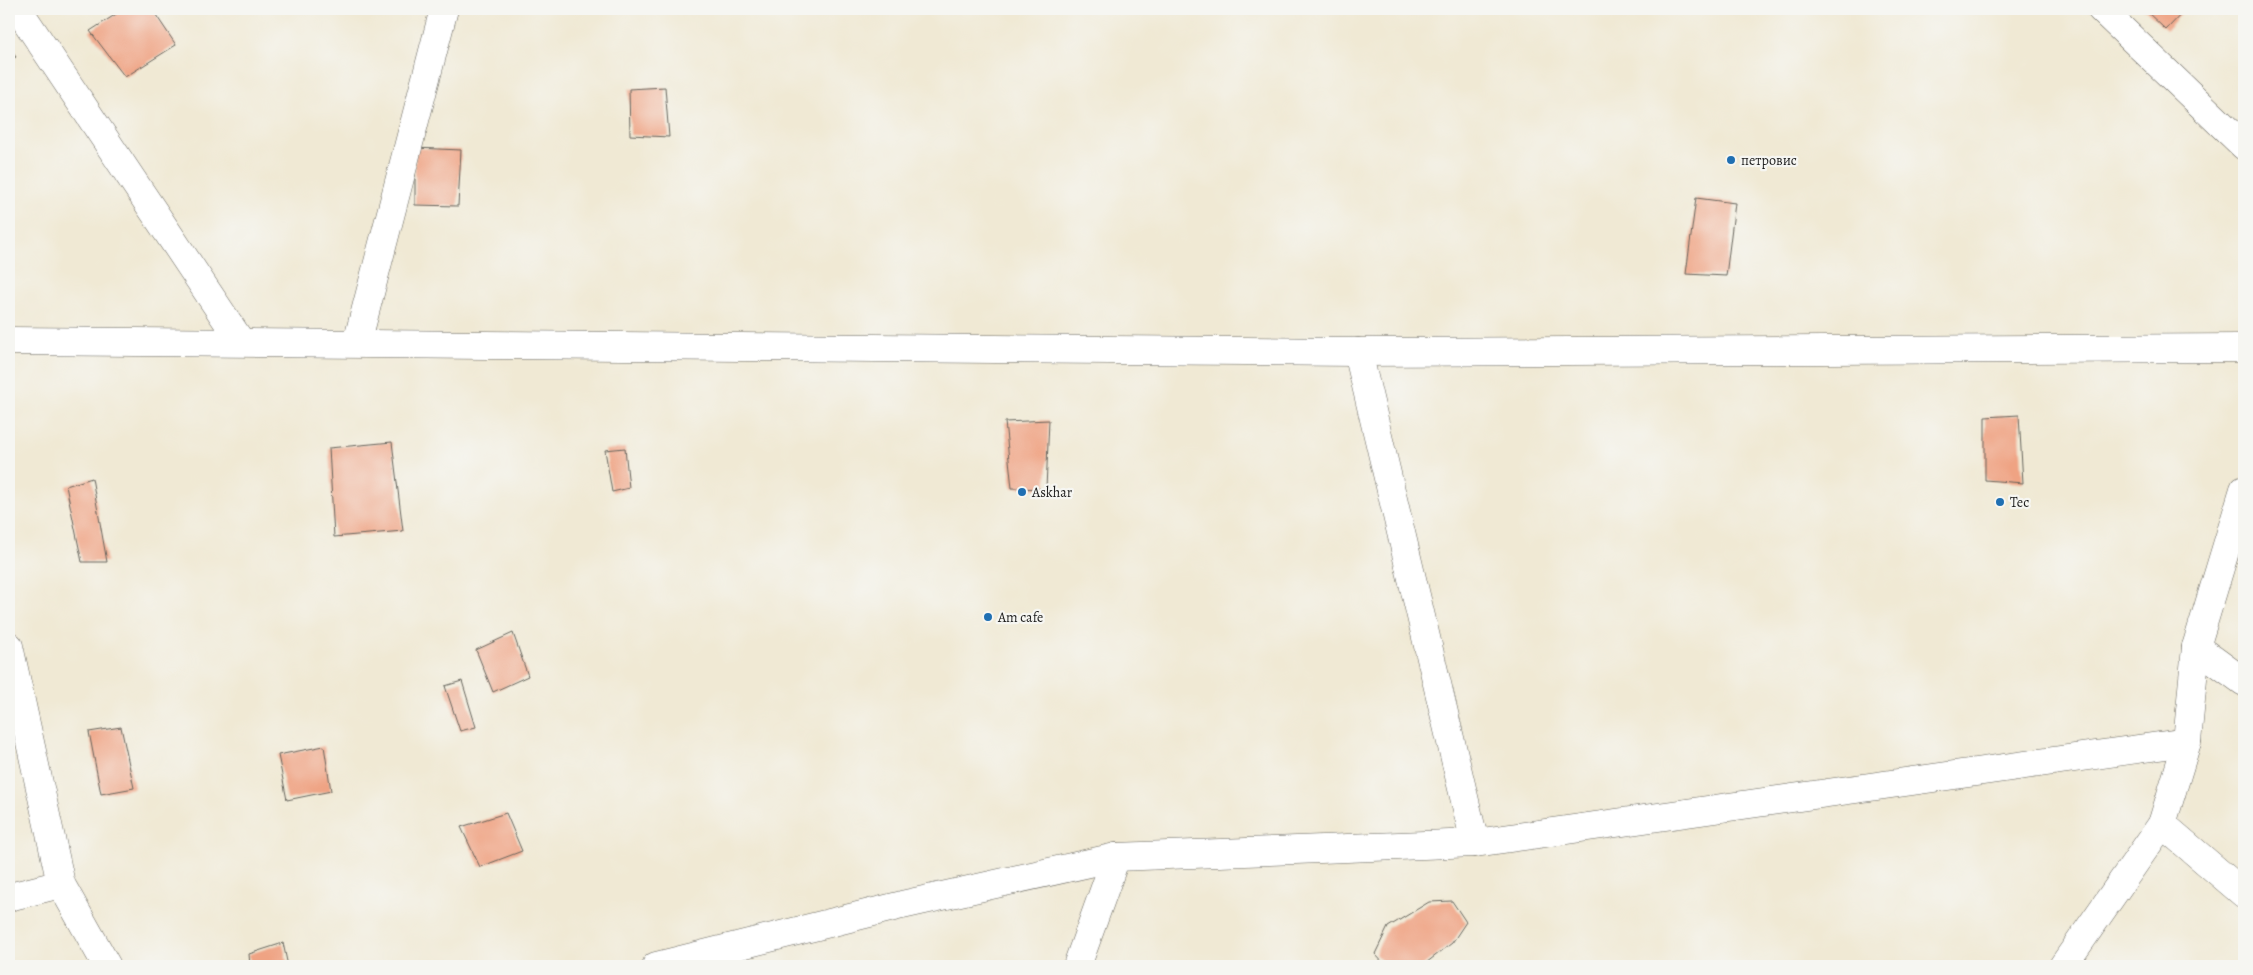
<svg xmlns="http://www.w3.org/2000/svg" width="2253" height="975" viewBox="0 0 2253 975" font-family="Alegreya,serif">
  <rect width="100%" height="100%" fill="#f6f6f2"/>
  <filter id="ink" filterUnits="userSpaceOnUse"><feTurbulence type="fractalNoise" baseFrequency=".02" numOctaves="2"/><feDisplacementMap in="SourceGraphic" scale="10" xChannelSelector="R" yChannelSelector="G"/><feConvolveMatrix kernelMatrix="1 2 1 2 8 2 1 2 1" color-interpolation-filters="sRGB"/></filter>
  <filter id="wash" filterUnits="userSpaceOnUse"><feTurbulence type="fractalNoise" baseFrequency=".0096" numOctaves="4" result="noise"/><feDisplacementMap in="SourceGraphic" scale="20" xChannelSelector="R" yChannelSelector="G"/><feGaussianBlur stdDeviation="1.12" result="paint"/><feColorMatrix in="noise" values="0 0 0 0 0 0 0 0 0 0 0 0 0 0 0 0 0 1.4 0 .05"/><feComposite in="paint" operator="in"/></filter>
  <g filter="url(#wash)">
    <rect width="100%" height="100%" fill="#f0e9d4"/>
    <g id="blocks">
      <g fill="#efa383">
        <path d="M124,9H152L176,45L125,77L90,31Z"/>
        <path d="M2144,9H2186L2166,30Z"/>
        <path d="M9,48L16,57L9,61Z"/>
        <path d="M665,87L669,137L630,135L629,89Z"/>
        <path d="M415,148L461,150L458,206L415,205Z"/>
        <path d="M1696,198L1735,203L1726,276L1686,274Z"/>
        <path d="M2019,415L2023,483L1985,480V417Z"/>
        <path d="M1049,420L1046,489L1012,488L1005,422Z"/>
        <path d="M392,442L403,531L334,537L329,448Z"/>
        <path d="M625,448L629,488L612,492L605,450Z"/>
        <path d="M92,478L107,562H82L66,486Z"/>
        <path d="M513,633L528,676L493,692L476,650Z"/>
        <path d="M462,681L476,727L460,731L445,686Z"/>
        <path d="M121,727L134,788L101,794L89,732Z"/>
        <path d="M324,746L331,791L287,800L278,755Z"/>
        <path d="M506,813L522,851L480,867L461,827Z"/>
        <path d="M1452,901L1466,922L1452,943L1422,966H1386L1375,954L1388,927L1429,902Z"/>
        <path d="M283,943L288,966H250L249,954Z"/>
      </g>
    </g>
  </g>
  <g filter="url(#ink)">
    <use href="#blocks" fill-opacity="0" stroke="#66645c" stroke-width="1"/>
    <g fill="none" stroke-linecap="round" stroke-linejoin="round">
      <g stroke="#66645c" stroke-width="29">
        <g id="minor">
          <path d="M18,9L241,342"/>
          <path d="M2101,9L2244,146"/>
          <path d="M357,343L444,9"/>
          <path d="M1358,352L1475,843"/>
          <path d="M2244,489L2196,647L2187,742L2162,824L2244,894"/>
          <path d="M9,646L61,884"/>
          <path d="M2196,647L2244,682"/>
          <path d="M9,897L61,884L107,966"/>
          <path d="M656,966L902,905L1116,857L1475,843L2187,742"/>
          <path d="M1077,966L1116,857"/>
          <path d="M2063,966L2162,824"/>
        </g>
      </g>
      <g stroke="#66645c" stroke-width="29">
        <path id="tertiary" d="M9,341L1358,352L2244,348"/>
      </g>
      <use href="#minor" stroke="#fff" stroke-width="28"/>
      <use href="#tertiary" stroke="#fff" stroke-width="28"/>
    </g>
  </g>
  <g fill="#1f6fb2" stroke="#f6f6f2" stroke-width="2">
    <circle cx="1731" cy="160" r="5"/>
    <circle cx="1022" cy="492" r="5"/>
    <circle cx="2000" cy="502" r="5"/>
    <circle cx="988" cy="617" r="5"/>
  </g>
  <g text-anchor="middle" stroke-width="4.5" stroke-linejoin="round" paint-order="stroke">
    <g font-size="14" fill="#1c1c1c" stroke="#f6f6f2" text-anchor="start">
      <text x="1741" y="165">петровис</text>
      <text x="1032" y="497">Askhar</text>
      <text x="2010" y="507">Тес</text>
      <text x="998" y="622">Am cafe</text>
    </g>
  </g>
  <rect width="2253" height="975" fill="none" stroke="#f6f6f2" stroke-width="30"/>
</svg>
